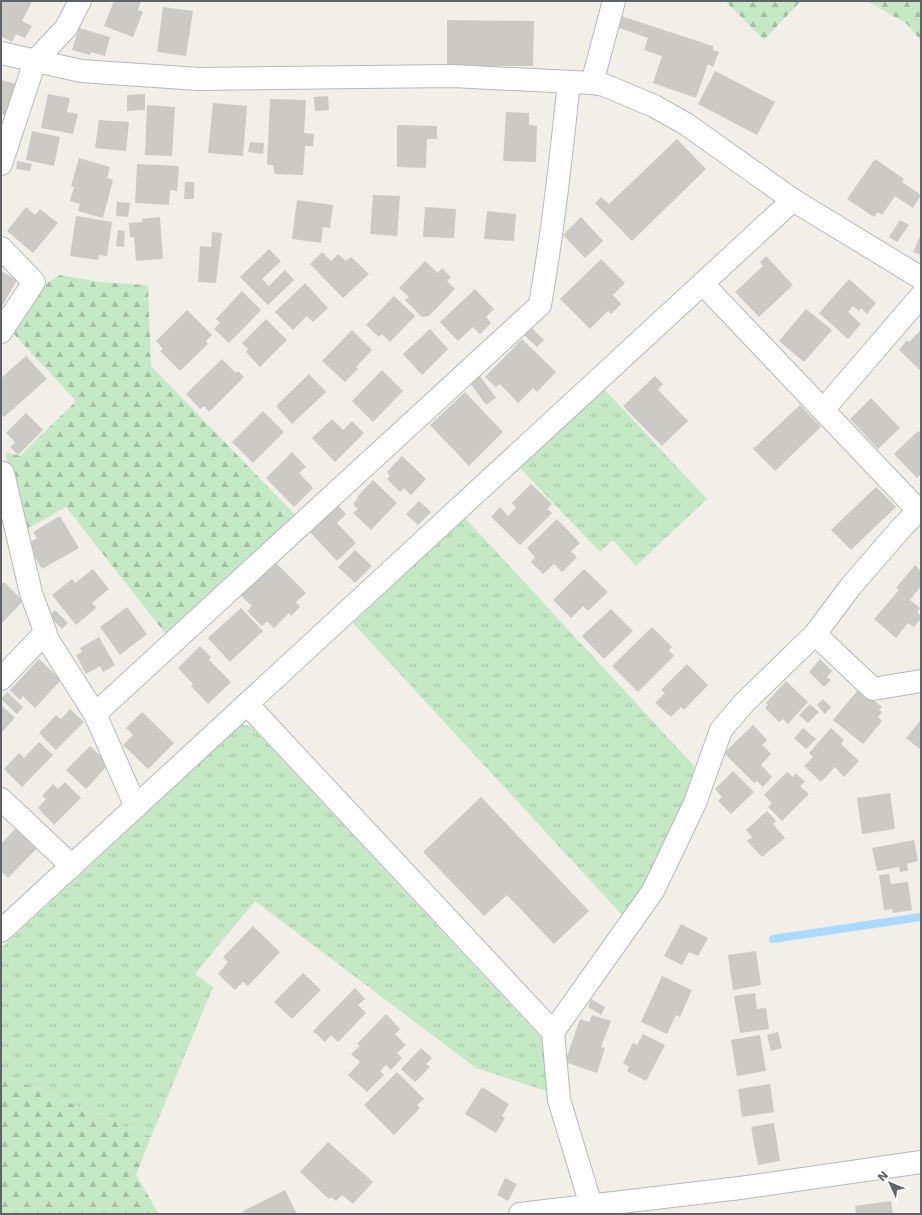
<svg xmlns="http://www.w3.org/2000/svg" width="922" height="1215" viewBox="0 0 922 1215" font-family="'DejaVu Sans',sans-serif">
  <defs>
    <pattern id="grass-tufts" width="24" height="20" patternUnits="userSpaceOnUse"><rect width="24" height="20" fill="#c5e8c5"/><path d="M3 7l-1-3M5 7V3M7 7l1-3M15 17l-1-3M17 17v-4M19 17l1-3" fill="none" stroke="#a3c0a4"/></pattern>
    <pattern id="forest-firs" width="22" height="20" patternUnits="userSpaceOnUse"><rect width="22" height="20" fill="#c5e8c5"/><path d="M5 1l3.5 6h-7zM16 11l3.5 6h-7z" fill="#a3c0a4"/></pattern>
  </defs>
  <rect width="100%" height="100%" fill="#f1efe8"/>
  <g fill="url(#grass-tufts)">
    <path d="M603,388L707,499L636,566L613,540L600,552L519,467Z"/>
    <path d="M465,518L695,767L680,812L646,888L623,916L353,623Z"/>
    <path d="M241,725L251,726L547,1044L549,1092L476,1068L255,901L195,974L213,987L151,1137L1,1074V948Z"/>
  </g>
  <g fill="url(#forest-firs)">
    <path d="M725,1H801L764,40Z"/>
    <path d="M867,1H921V41L907,24Z"/>
    <path d="M60,275L99,282L148,285L151,366L297,517L168,637L66,507L20,533L5,452L20,456L76,401L11,331L38,288Z"/>
    <path d="M1,1074L151,1137L136,1175L159,1214H1Z"/>
  </g>
  <g fill="none" stroke-linecap="round" stroke-linejoin="round">
    <path stroke="#aadaff" stroke-width="8" d="M773,939L921,917"/>
  </g>
  <g fill="#cccac5">
    <path d="M1,1H32L22,21L32,26L25,38L16,34L12,42L1,36Z"/>
    <path d="M114,1H141L138,10L143,12L133,37L104,26Z"/>
    <path d="M163,7L193,11L186,56L157,52Z"/>
    <path d="M621,16L713,46V50L719,52L713,67L708,64L696,98L653,83L662,56L644,50L648,38L617,27Z"/>
    <path d="M447,20L534,21L533,66H447Z"/>
    <path d="M79,28L110,37L105,56L91,52L90,55L72,50Z"/>
    <path d="M715,71L775,102L757,135L698,104Z"/>
    <path d="M1,80L16,84L6,116L1,114Z"/>
    <path d="M48,94L70,98L67,112L78,114L73,134L41,128Z"/>
    <path d="M145,94V110L127,111V95Z"/>
    <path d="M328,96L329,110L315,111L314,97Z"/>
    <path d="M270,99L306,100L304,133L314,134L313,146H305L303,175L275,174L273,165H267Z"/>
    <path d="M213,103L247,106L243,156L208,153Z"/>
    <path d="M147,105L175,107L172,156L145,155Z"/>
    <path d="M506,112L529,113V125L537,126L536,162L503,161Z"/>
    <path d="M99,120L129,122L126,151L95,148Z"/>
    <path d="M397,125L437,126V139H427L426,168L397,167Z"/>
    <path d="M32,131L60,137L54,166L26,160Z"/>
    <path d="M677,139L706,169L632,241L595,203L601,197L609,204Z"/>
    <path d="M250,142L264,143L263,154L248,152Z"/>
    <path d="M79,158L110,167L107,178L113,180L103,218L78,211L80,204L70,201L74,187L71,186Z"/>
    <path d="M875,159L904,179L902,182L921,195L913,208L895,196L882,215L878,212L874,217L847,199Z"/>
    <path d="M17,161L32,164L30,171L16,169Z"/>
    <path d="M137,164L179,166L177,191L170,190L169,205L135,203Z"/>
    <path d="M185,182H194V199H184Z"/>
    <path d="M373,195L400,196L397,236L370,234Z"/>
    <path d="M297,200L333,205L330,228L323,227L321,243L292,239Z"/>
    <path d="M117,202L130,203L128,217L116,216Z"/>
    <path d="M26,207L35,215L40,209L58,223L33,253L7,231Z"/>
    <path d="M425,207L456,209L454,238L423,237Z"/>
    <path d="M487,211L516,214L514,241L484,239Z"/>
    <path d="M76,216L112,222L107,256L99,255L98,260L70,256Z"/>
    <path d="M160,217L163,259L136,261L134,237H130L129,223L143,222L142,219Z"/>
    <path d="M581,217L603,241L585,258L563,235Z"/>
    <path d="M900,220L909,225L897,242L889,237Z"/>
    <path d="M118,230L125,231L124,247L116,246Z"/>
    <path d="M212,232L222,233L216,283L198,282L200,246L211,247Z"/>
    <path d="M921,234V255L913,252Z"/>
    <path d="M269,249L281,261L262,279L269,286L285,270L294,280L268,305L240,277Z"/>
    <path d="M322,252L331,261L338,254L346,261L351,257L369,274L343,298L310,264Z"/>
    <path d="M766,256L793,285L759,317L735,292L763,266L760,262Z"/>
    <path d="M601,259L625,283L613,295L621,304L611,314L608,311L590,329L560,299Z"/>
    <path d="M425,261L438,273L442,268L451,277L447,281L455,289L429,316L422,317L405,300L409,297L399,288Z"/>
    <path d="M1,271L17,280L1,308Z"/>
    <path d="M849,279L876,303L867,314L861,308L859,311L853,306L848,312L861,324L848,339L819,313Z"/>
    <path d="M305,283L328,308L313,322L307,316L293,330L275,312Z"/>
    <path d="M475,289L494,309L486,317L491,323L480,334L473,327L458,341L440,322Z"/>
    <path d="M242,291L261,310L229,343L214,329L220,323L216,319Z"/>
    <path d="M394,296L415,316L390,342L382,334L379,337L366,325Z"/>
    <path d="M806,309L832,330L804,362L779,341Z"/>
    <path d="M187,310L212,335L206,341L208,344L180,371L160,351L163,349L156,341Z"/>
    <path d="M266,319L287,340L260,367L246,352L248,349L242,343Z"/>
    <path d="M531,327L544,340L537,347L523,334Z"/>
    <path d="M430,329L448,349L422,375L403,354Z"/>
    <path d="M352,330L372,350L356,367L358,369L345,382L322,361Z"/>
    <path d="M921,330V371L899,350L907,340L909,342Z"/>
    <path d="M522,339L556,372L537,392L533,388L518,403L500,384L496,387L485,377Z"/>
    <path d="M26,356L47,379L4,417L1,414V378Z"/>
    <path d="M222,359L236,373L238,371L244,377L209,412L204,406L200,409L186,394Z"/>
    <path d="M382,370L403,391L373,422L352,401Z"/>
    <path d="M309,374L326,392L292,424L276,406Z"/>
    <path d="M480,376L496,398L486,405L470,383Z"/>
    <path d="M655,376L663,384L658,390L688,421L662,446L623,406Z"/>
    <path d="M465,392L503,432L469,466L430,425Z"/>
    <path d="M871,398L900,428L878,449L850,419Z"/>
    <path d="M800,405L821,427L775,471L753,449Z"/>
    <path d="M263,411L284,432L253,463L232,442Z"/>
    <path d="M26,413L43,430L18,455L10,447L15,442L6,433Z"/>
    <path d="M332,419L343,430L352,421L364,433L335,462L312,438Z"/>
    <path d="M918,431L921,433V474L917,478L894,454Z"/>
    <path d="M292,452L306,467L299,473L313,488L294,507L266,478Z"/>
    <path d="M402,456L426,479L411,495L404,488L400,492L387,479L390,476L387,472Z"/>
    <path d="M373,480L397,503L371,530L353,513L358,509L353,504L358,498L357,497Z"/>
    <path d="M531,484L552,504L547,509L552,513L520,545L491,517L500,507L508,516L516,508L512,503Z"/>
    <path d="M876,487L896,507L851,550L831,530Z"/>
    <path d="M419,501L431,512L418,525L406,514Z"/>
    <path d="M335,502L346,514L337,523L356,543L337,561L307,529Z"/>
    <path d="M60,516L79,548L42,569L27,544L37,538L33,532Z"/>
    <path d="M557,519L580,543L571,551L577,557L562,572L554,564L543,574L531,562L535,557L527,548Z"/>
    <path d="M355,550L372,566L355,583L338,567Z"/>
    <path d="M273,560L306,593L296,602L300,607L291,616L289,613L274,628L267,621L262,626L247,611L252,606L239,594Z"/>
    <path d="M915,565L921,571V586L910,600L920,608L917,612L921,616V618L914,627L908,623L896,638L874,619L899,590L896,588Z"/>
    <path d="M93,569L109,589L92,603L96,608L76,625L52,595L72,579L75,583Z"/>
    <path d="M584,569L608,592L588,611L583,606L571,618L553,600Z"/>
    <path d="M4,582L23,601L1,624V585Z"/>
    <path d="M127,607L147,634L120,655L100,627Z"/>
    <path d="M241,608L263,631L230,662L208,638Z"/>
    <path d="M611,609L633,631L604,659L582,636Z"/>
    <path d="M55,610L68,623L62,629L49,616Z"/>
    <path d="M652,627L672,647L669,650L674,656L638,692L612,666Z"/>
    <path d="M99,637L115,665L103,672L100,666L86,674L76,655L82,652L80,648Z"/>
    <path d="M200,646L211,657L209,660L231,682L208,704L191,686L193,684L178,668Z"/>
    <path d="M39,659L61,680L35,708L23,696L20,700L10,690Z"/>
    <path d="M820,659L832,671L827,677L831,680L824,687L809,672Z"/>
    <path d="M687,664L708,685L684,710L681,707L671,717L655,703L665,693L661,690Z"/>
    <path d="M786,681L808,702L788,724L783,719L779,722L765,708L768,705L766,703Z"/>
    <path d="M857,691L862,694L863,692L882,707L879,710L882,712L878,717L882,721L863,744L833,720Z"/>
    <path d="M7,692L23,707L17,714L1,699Z"/>
    <path d="M823,699L831,707L825,714L817,705Z"/>
    <path d="M810,704L819,712L808,723L799,715Z"/>
    <path d="M1,705L15,718L1,733Z"/>
    <path d="M70,709L84,722L56,750L39,733L56,715L61,719Z"/>
    <path d="M142,712L174,743L148,769L123,745L133,735L126,728Z"/>
    <path d="M921,720V750L906,738Z"/>
    <path d="M753,725L767,740L762,745L771,754L761,765L772,777L763,787L757,781L754,783L724,753Z"/>
    <path d="M803,728L816,739L806,749L794,738Z"/>
    <path d="M831,728L844,740L841,744L859,761L844,777L835,767L821,782L804,766L813,757L809,753Z"/>
    <path d="M39,742L53,755L22,787L4,769L19,753L24,758Z"/>
    <path d="M90,746L109,764L86,789L66,770Z"/>
    <path d="M733,771L754,792L731,814L718,801L722,797L715,789Z"/>
    <path d="M787,772L793,777L796,773L805,782L800,786L809,794L782,821L768,807L772,803L764,795Z"/>
    <path d="M65,782L81,798L54,825L38,808L46,799L42,796L53,784L58,789Z"/>
    <path d="M890,793L895,829L862,834L857,798Z"/>
    <path d="M481,797L589,911L554,944L507,895L484,916L423,852Z"/>
    <path d="M767,811L776,821L773,824L785,838L762,857L747,841L752,837L746,830Z"/>
    <path d="M19,825L40,845L8,878L1,871V844Z"/>
    <path d="M914,840L918,861L907,864L908,871L900,872L899,867L877,871L872,848Z"/>
    <path d="M889,874L891,884L908,882L912,910L893,913L892,909L884,910L879,875Z"/>
    <path d="M681,924L708,938L698,956L689,952L682,965L664,956Z"/>
    <path d="M253,926L280,952L248,986L243,982L235,990L218,974L228,962L223,957Z"/>
    <path d="M756,951L761,985L733,990L728,955Z"/>
    <path d="M303,973L321,990L292,1019L274,1002Z"/>
    <path d="M662,976L692,990L680,1017L676,1015L667,1034L641,1022Z"/>
    <path d="M355,988L365,999L358,1005L366,1013L338,1042L331,1035L325,1042L313,1031Z"/>
    <path d="M755,993L757,1009L766,1008L769,1029L740,1033L734,996Z"/>
    <path d="M591,999L605,1007L601,1015L588,1007Z"/>
    <path d="M386,1014L400,1029L395,1034L406,1045L397,1053L402,1058L391,1070L386,1065L380,1071L384,1075L367,1092L348,1075L360,1062L351,1054L360,1046L357,1044Z"/>
    <path d="M592,1015L611,1021L601,1047L605,1048L597,1073L565,1062L580,1019L589,1022Z"/>
    <path d="M778,1032L782,1048L771,1051L767,1035Z"/>
    <path d="M643,1034L665,1045L646,1081L627,1071L629,1067L623,1063L633,1043L637,1045Z"/>
    <path d="M760,1035L766,1071L737,1076L731,1040Z"/>
    <path d="M421,1048L432,1058L426,1064L430,1067L415,1082L401,1069Z"/>
    <path d="M397,1072L424,1099L417,1105L420,1108L394,1135L364,1105Z"/>
    <path d="M770,1084L774,1112L742,1117L738,1089Z"/>
    <path d="M482,1087L509,1104L502,1116L505,1118L496,1133L465,1114Z"/>
    <path d="M774,1123L780,1161L758,1165L751,1127Z"/>
    <path d="M328,1142L373,1182L353,1204L342,1195L336,1201L331,1197L329,1199L300,1172Z"/>
    <path d="M505,1178L517,1184L508,1201L497,1195Z"/>
    <path d="M285,1190L297,1214H244L243,1211Z"/>
    <path d="M891,1201L893,1214H856L855,1206Z"/>
  </g>
  <g fill="none" stroke-linecap="round" stroke-linejoin="round">
    <g stroke="#b5b8bc" stroke-width="24">
      <g id="minor">
        <path d="M592,83L614,1"/>
        <path d="M1,164L35,61L66,28L80,1"/>
        <path d="M1,248L34,282L1,332"/>
        <path d="M703,284L918,510"/>
        <path d="M823,410L921,296"/>
        <path d="M3,473L31,593L46,634H44L95,714L136,807"/>
        <path d="M815,634L873,689L921,681"/>
        <path d="M1,679L44,634"/>
        <path d="M247,704L553,1032L559,1100L591,1205"/>
        <path d="M95,714L540,305C553,231 561,157 569,82"/>
        <path d="M1,799L72,866"/>
        <path d="M1,931L793,200"/>
        <path d="M553,1032L653,891L695,803L721,730L744,703L815,634L851,586L903,526L921,508"/>
      </g>
    </g>
    <g stroke="#b5b8bc" stroke-width="24">
      <g id="tertiary">
        <path d="M1,53L81,71L199,79L452,76L592,83L604,85L654,106L686,124L793,200L921,278"/>
        <path d="M520,1214L740,1188L921,1162"/>
      </g>
    </g>
    <use href="#minor" stroke="#fff" stroke-width="22"/>
    <use href="#tertiary" stroke="#fff" stroke-width="22"/>
  </g>
  <rect width="922" height="1215" fill="none" stroke="#5f6368" stroke-width="4"/>
  <g transform="translate(890 1183) rotate(314)" stroke="#ffffff" stroke-width="3" paint-order="stroke">
  <path d="M0-3L7 15L0 10L-7 15Z" fill="#5f6368"/>
  <text y="-6" font-size="11" font-weight="bold" text-anchor="middle" fill="#5f6368">N</text>
  </g>
</svg>
